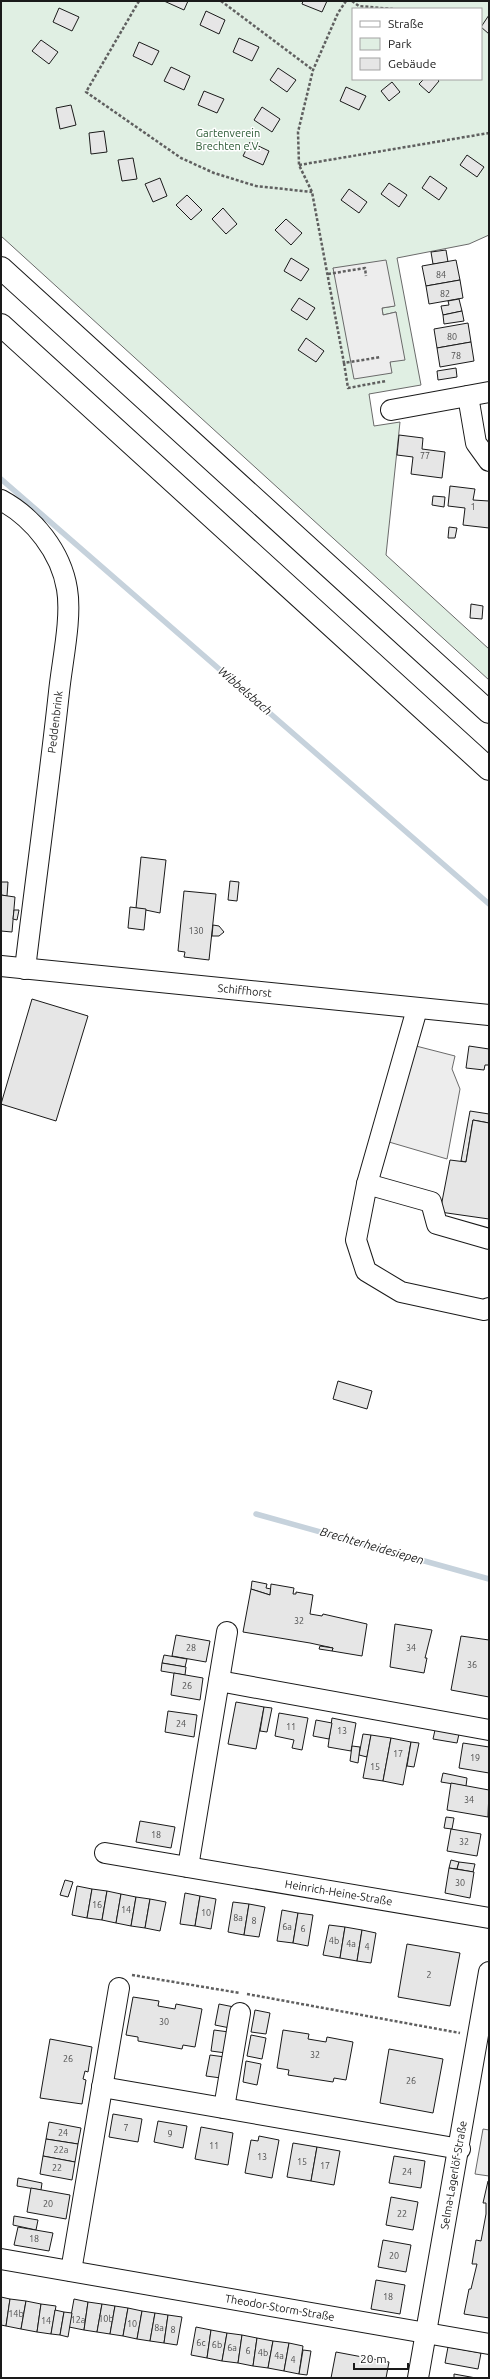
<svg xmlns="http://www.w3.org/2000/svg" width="490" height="2379" viewBox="0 0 490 2379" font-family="Ubuntu,sans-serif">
  <rect width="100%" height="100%" fill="#fff"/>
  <path fill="#e0efe3" stroke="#6a6a6a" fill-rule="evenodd" d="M1,1H489V235L469,244L397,258L421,385L369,394L374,426L400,422L386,555L489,649V680L1,236ZM353,9H481V79H353ZM333,268L394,306L382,308L383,315L396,312L390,362L391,373Z"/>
  <g fill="#ededed" stroke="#6a6a6a">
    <path d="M386,260L395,306L382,308L383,315L396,312L405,360L390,362L392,373L354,379L333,268Z"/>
    <path d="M416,1046L455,1056L452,1069L460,1089L447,1159L389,1142Z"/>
    <path d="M483,2129L489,2130V2176L475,2174Z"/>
  </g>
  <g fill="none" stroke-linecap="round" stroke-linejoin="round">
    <g stroke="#c6d2dc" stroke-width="5.5">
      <path d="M1,479L489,904"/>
      <path d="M256,1514L489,1579"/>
    </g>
  </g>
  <g fill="#e6e6e6" stroke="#1a1a1a">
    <path d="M164,1H188L184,10Z"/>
    <path d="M303,1H327L322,12L302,4Z"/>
    <path d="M59,8L79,17L72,31L53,22Z"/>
    <path d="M206,11L225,20L219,34L200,25Z"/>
    <path d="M489,15V34L481,27Z"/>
    <path d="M239,38L259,47L252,61L233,52Z"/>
    <path d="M41,40L58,52L49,64L32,51Z"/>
    <path d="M139,42L159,51L152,65L133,56Z"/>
    <path d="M171,67L190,76L184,90L164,81Z"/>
    <path d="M278,68L296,80L287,92L270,80Z"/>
    <path d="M424,79H437L439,81L429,93L419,84Z"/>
    <path d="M392,82L400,92L389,101L381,91Z"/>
    <path d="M346,87L366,96L359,110L340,101Z"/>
    <path d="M204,91L224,99L217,113L198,105Z"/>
    <path d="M71,105L76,125L60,129L56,108Z"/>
    <path d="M262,107L280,119L272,132L254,120Z"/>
    <path d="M104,131L107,152L91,154L89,133Z"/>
    <path d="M250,142L269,151L263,165L243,156Z"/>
    <path d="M467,155L484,167L477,177L460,165Z"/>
    <path d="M133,158L137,179L122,181L118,160Z"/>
    <path d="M430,176L447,188L439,200L422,188Z"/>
    <path d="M160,178L167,196L153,202L145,184Z"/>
    <path d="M389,183L407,195L399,207L381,194Z"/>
    <path d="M349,189L367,202L359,213L341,200Z"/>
    <path d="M187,195L202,210L191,220L176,205Z"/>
    <path d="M223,208L237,224L226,234L212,219Z"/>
    <path d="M286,219L302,233L291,245L275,230Z"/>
    <path d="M446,250L448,262L433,264L431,252Z"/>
    <path d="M291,258L309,269L301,281L284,271Z"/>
    <path d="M456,260L460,280L426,286L422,266Z"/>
    <path d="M460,280L463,298L429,304L426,286Z"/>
    <path d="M299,298L315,308L307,320L291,310Z"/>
    <path d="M459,299L462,311L443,315L441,306L449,305L448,301Z"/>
    <path d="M462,311L464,321L444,324L443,315Z"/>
    <path d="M468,323L471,342L437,348L434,329Z"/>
    <path d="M306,338L324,351L316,362L298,350Z"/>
    <path d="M471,342L474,361L440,367L437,348Z"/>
    <path d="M456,368L457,377L438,380L437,371Z"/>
    <path d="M399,435L423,438L422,449L445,452L442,478L411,474L413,457L397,455Z"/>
    <path d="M450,486L475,489L473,500L489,501V528L463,525L465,508L448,506Z"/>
    <path d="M433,496L445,497L444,507L432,505Z"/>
    <path d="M449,527L457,528L455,538H448Z"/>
    <path d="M471,604L483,606L482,619L470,618Z"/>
    <path d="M141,857L166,860L160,913L136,908Z"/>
    <path d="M230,881L239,882L237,901L228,900Z"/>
    <path d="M1,882H8L7,896L1,895Z"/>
    <path d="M184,891L216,894L209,960L184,957L185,952L178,951Z"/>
    <path d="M1,895L15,897L12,932L1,931Z"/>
    <path d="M130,907L146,909L144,930L128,928Z"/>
    <path d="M14,910H19L17,920L13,919Z"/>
    <path d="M213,925L219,926L224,932L219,936H212Z"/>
    <path d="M32,999L88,1016L56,1121L1,1104Z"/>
    <path d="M469,1046L489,1049V1065H485L484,1070L466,1068Z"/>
    <path d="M470,1111L489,1114V1123L473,1120L466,1162L461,1161Z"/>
    <path d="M473,1120L489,1123V1219L440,1212L450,1160L466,1162Z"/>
    <path d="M338,1381L372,1391L367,1409L333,1399Z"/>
    <path d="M252,1581L267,1584L266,1588L271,1589L270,1595L251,1589Z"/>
    <path d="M271,1584L294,1588L293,1594H296V1592L313,1595L310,1614L322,1616L323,1614L367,1624L362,1656L332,1651L333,1648L310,1643L243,1632L251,1589L270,1595Z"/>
    <path d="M395,1624L432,1630L425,1658H427L424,1673L390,1667Z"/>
    <path d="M176,1635L210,1641L206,1662L172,1656Z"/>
    <path d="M461,1636L489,1640V1697L451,1690Z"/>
    <path d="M320,1646L333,1648L332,1651L319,1649Z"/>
    <path d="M164,1655L187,1659L185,1667L162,1663Z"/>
    <path d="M162,1663L186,1667L185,1675L161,1671Z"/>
    <path d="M174,1673L203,1678L200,1700L171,1695Z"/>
    <path d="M236,1702L264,1707L256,1749L228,1744Z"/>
    <path d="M264,1707L272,1708L267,1732L260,1731Z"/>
    <path d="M168,1711L197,1715L194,1737L165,1732Z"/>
    <path d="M279,1713L308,1718L302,1750L292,1748L294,1740L275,1736Z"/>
    <path d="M332,1718L356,1723L351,1751L328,1747Z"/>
    <path d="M316,1720L332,1723L329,1739L313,1736Z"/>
    <path d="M435,1730L459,1734L457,1743L433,1739Z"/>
    <path d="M363,1734L371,1735L367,1757L359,1755Z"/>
    <path d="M371,1735L391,1738L383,1781L363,1778Z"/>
    <path d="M391,1738L411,1742L403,1785L383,1781Z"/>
    <path d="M411,1742L419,1743L414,1767L407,1766Z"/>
    <path d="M463,1743L489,1747V1773L459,1768Z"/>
    <path d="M352,1746L360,1747L358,1763L350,1761Z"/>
    <path d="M443,1773L467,1778L466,1786L441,1782Z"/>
    <path d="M451,1783L489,1790L488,1817L447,1810Z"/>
    <path d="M446,1817L454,1818L452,1829L444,1828Z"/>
    <path d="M140,1821L175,1827L171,1848L136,1842Z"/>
    <path d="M451,1829L481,1834L477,1856L447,1851Z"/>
    <path d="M451,1860L459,1862L457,1869L449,1868Z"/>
    <path d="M459,1862L475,1864L473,1872L457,1869Z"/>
    <path d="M449,1868L474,1872L470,1898L445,1893Z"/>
    <path d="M65,1880L73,1882L68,1897L60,1895Z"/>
    <path d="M77,1886L92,1889L87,1918L72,1915Z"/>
    <path d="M92,1889L107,1891L102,1920L87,1918Z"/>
    <path d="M107,1891L121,1894L116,1923L102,1920Z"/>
    <path d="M185,1893L200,1896L195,1926L180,1924Z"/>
    <path d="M121,1894L136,1897L131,1926L116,1923Z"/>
    <path d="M200,1896L216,1899L211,1929L195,1926Z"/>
    <path d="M136,1897L150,1899L145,1928L131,1926Z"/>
    <path d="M150,1899L166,1902L160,1931L145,1928Z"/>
    <path d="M233,1902L249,1904L244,1935L228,1932Z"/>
    <path d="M249,1904L265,1907L259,1937L244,1935Z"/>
    <path d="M282,1910L298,1913L293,1943L277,1941Z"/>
    <path d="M298,1913L313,1915L308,1946L293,1943Z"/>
    <path d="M329,1925L345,1927L340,1958L323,1955Z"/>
    <path d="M345,1927L362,1930L357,1961L340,1958Z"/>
    <path d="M362,1930L376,1933L371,1963L357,1961Z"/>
    <path d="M407,1944L460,1953L450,2006L398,1997Z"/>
    <path d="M133,1997L159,2001L158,2006L175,2009L176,2004L202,2009L195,2047L183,2045L182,2049L138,2041V2037L126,2035Z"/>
    <path d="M219,2004L234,2007L230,2028L215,2025Z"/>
    <path d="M255,2010L270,2013L266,2034L251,2032Z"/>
    <path d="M214,2030L229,2032L226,2053L211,2051Z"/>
    <path d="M283,2030L309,2034L308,2039L326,2042L327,2037L353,2042L346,2080L334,2078L333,2082L288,2075L289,2070L277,2068Z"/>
    <path d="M251,2035L266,2038L262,2059L247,2056Z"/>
    <path d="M50,2039L92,2047L88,2072L85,2071L83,2079L86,2080L82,2104L40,2098Z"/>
    <path d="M389,2049L443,2059L433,2113L380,2103Z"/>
    <path d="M210,2055L225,2057L221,2078L206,2076Z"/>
    <path d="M246,2061L261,2064L257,2085L243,2082Z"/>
    <path d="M113,2114L142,2119L138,2142L109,2137Z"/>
    <path d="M158,2121L187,2126L183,2148L154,2142Z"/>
    <path d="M49,2122L81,2128L78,2144L46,2139Z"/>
    <path d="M201,2127L233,2133L228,2165L195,2159Z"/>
    <path d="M259,2136L279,2140L272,2178L245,2173L251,2140L258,2141Z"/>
    <path d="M46,2139L78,2144L75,2162L43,2156Z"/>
    <path d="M293,2143L317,2147L311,2181L287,2177Z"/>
    <path d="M317,2147L340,2151L334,2185L311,2181Z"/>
    <path d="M43,2156L75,2162L72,2180L40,2174Z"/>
    <path d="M394,2156L425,2161L421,2188L389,2183Z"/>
    <path d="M18,2178L42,2183L41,2190L17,2186Z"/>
    <path d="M488,2181H489V2318L464,2314L469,2289H471L477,2264H472L476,2240L481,2241L486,2214V2203H483Z"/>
    <path d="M31,2188L70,2195L66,2219L27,2212Z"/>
    <path d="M391,2197L418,2202L413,2230L386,2225Z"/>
    <path d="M14,2216L38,2220L36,2230L13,2225Z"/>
    <path d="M18,2227L53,2233L49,2251L14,2245Z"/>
    <path d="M383,2240L411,2245L406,2272L378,2267Z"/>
    <path d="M376,2280L405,2285L400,2314L371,2309Z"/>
    <path d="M1,2297L10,2299L6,2326L1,2325Z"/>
    <path d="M10,2299L26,2301L21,2329L6,2326Z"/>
    <path d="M74,2299L88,2302L84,2330L69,2327Z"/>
    <path d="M26,2301L41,2304L37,2332L21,2329Z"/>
    <path d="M88,2302L102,2304L97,2332L84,2330Z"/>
    <path d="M41,2304L56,2306L51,2334L37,2332Z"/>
    <path d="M102,2304L115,2306L110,2334L97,2332Z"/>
    <path d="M115,2306L128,2308L123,2336L110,2334Z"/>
    <path d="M128,2308L142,2311L137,2339L123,2336Z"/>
    <path d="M55,2310L64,2312L60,2335L51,2334Z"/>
    <path d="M142,2311L155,2313L150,2341L137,2339Z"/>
    <path d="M64,2312L72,2313L68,2337L60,2335Z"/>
    <path d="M155,2313L168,2315L164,2343L150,2341Z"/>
    <path d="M168,2315L182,2317L177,2345L164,2343Z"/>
    <path d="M196,2327L211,2330L207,2358L191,2355Z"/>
    <path d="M211,2330L227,2333L222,2361L207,2358Z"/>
    <path d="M227,2333L242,2335L238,2363L222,2361Z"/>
    <path d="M242,2335L257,2338L253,2366L238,2363Z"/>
    <path d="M257,2338L273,2341L268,2368L253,2366Z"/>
    <path d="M273,2341L289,2343L284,2371L268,2368Z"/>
    <path d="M289,2343L303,2346L299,2374L284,2371Z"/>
    <path d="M448,2347L481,2353L478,2369L445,2363Z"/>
    <path d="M303,2350L311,2351L307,2375L299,2374Z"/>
    <path d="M336,2352L389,2362L386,2378H331Z"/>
    <path d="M454,2374L476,2378H454Z"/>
  </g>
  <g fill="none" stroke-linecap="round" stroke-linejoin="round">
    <g stroke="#1a1a1a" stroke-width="22">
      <g id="minor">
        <path d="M468,396L476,443L489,461"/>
        <path d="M391,410L489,392"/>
        <path d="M1,500C34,518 61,552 67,589C72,618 62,662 59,692C49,784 36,877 25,969"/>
        <path id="s1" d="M1,966L489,1015"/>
        <path d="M417,1009L367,1184L431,1202L437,1224L489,1239"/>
        <path d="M367,1184L356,1240L366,1271L401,1292L484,1310L489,1308"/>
        <path d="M219,1681L489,1730"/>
        <path id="s2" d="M105,1853L489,1918"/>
        <path d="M188,1867L227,1632"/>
        <path d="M102,2087L460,2149"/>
        <path d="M224,2108L240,2013"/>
        <path id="s3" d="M1,2259L489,2344"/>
        <path d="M71,2271L119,1988"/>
        <path id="s4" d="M418,2378L489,1972"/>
      </g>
    </g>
    <g stroke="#1a1a1a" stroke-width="24">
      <g id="highway">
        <path d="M1,268L489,712"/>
        <path d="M1,325L489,769"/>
      </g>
    </g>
    <g stroke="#5f5f5f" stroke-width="2.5" stroke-dasharray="3 2" stroke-linecap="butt">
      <path d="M139,1L86,92L181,158L214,173L256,186L312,192"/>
      <path d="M221,1L313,70"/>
      <path d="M346,1L338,13L313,70L298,132L299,165L312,192L344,363L381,357"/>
      <path d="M352,1L359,6L393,9"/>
      <path d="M299,165L489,133"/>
      <path d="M328,274L365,268L366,276"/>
      <path d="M344,363L348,388L386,381"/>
      <path d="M132,1975L240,1993"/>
      <path d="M247,1994L460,2033"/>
    </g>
    <use href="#minor" stroke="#fff" stroke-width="20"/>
    <use href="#highway" stroke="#fff" stroke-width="22"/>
  </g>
  <g text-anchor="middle" stroke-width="3" stroke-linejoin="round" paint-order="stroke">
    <g font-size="9" fill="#4d4d4d">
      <text x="441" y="278">84</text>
      <text x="445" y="297">82</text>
      <text x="452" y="340">80</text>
      <text x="456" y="359">78</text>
      <text x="425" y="459">77</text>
      <text x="473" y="510">1</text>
      <text x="196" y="934">130</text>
      <text x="299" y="1624">32</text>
      <text x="191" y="1651">28</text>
      <text x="411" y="1651">34</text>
      <text x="472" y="1668">36</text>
      <text x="187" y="1689">26</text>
      <text x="181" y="1727">24</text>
      <text x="291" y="1730">11</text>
      <text x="342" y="1734">13</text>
      <text x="398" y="1757">17</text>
      <text x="475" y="1761">19</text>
      <text x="375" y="1770">15</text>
      <text x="469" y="1803">34</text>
      <text x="156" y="1838">18</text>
      <text x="464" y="1845">32</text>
      <text x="460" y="1886">30</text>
      <text x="97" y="1908">16</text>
      <text x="126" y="1913">14</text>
      <text x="206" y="1916">10</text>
      <text x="238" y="1921">8a</text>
      <text x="254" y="1924">8</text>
      <text x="287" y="1930">6a</text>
      <text x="303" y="1932">6</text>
      <text x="334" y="1944">4b</text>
      <text x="351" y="1947">4a</text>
      <text x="367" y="1950">4</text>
      <text x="429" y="1978">2</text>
      <text x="164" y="2025">30</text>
      <text x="315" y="2058">32</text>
      <text x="68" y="2062">26</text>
      <text x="411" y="2084">26</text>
      <text x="126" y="2131">7</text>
      <text x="63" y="2136">24</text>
      <text x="170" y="2137">9</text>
      <text x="214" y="2149">11</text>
      <text x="61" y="2153">22a</text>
      <text x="262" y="2160">13</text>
      <text x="302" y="2165">15</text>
      <text x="325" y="2169">17</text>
      <text x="57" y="2171">22</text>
      <text x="407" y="2175">24</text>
      <text x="48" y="2207">20</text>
      <text x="402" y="2217">22</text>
      <text x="34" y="2242">18</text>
      <text x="394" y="2259">20</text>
      <text x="388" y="2300">18</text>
      <text x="16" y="2317">14b</text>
      <text x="106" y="2322">10b</text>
      <text x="78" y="2323">12a</text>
      <text x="46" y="2324">14</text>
      <text x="132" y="2327">10</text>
      <text x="159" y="2331">8a</text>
      <text x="173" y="2333">8</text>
      <text x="201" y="2346">6c</text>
      <text x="217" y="2348">6b</text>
      <text x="232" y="2351">6a</text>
      <text x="248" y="2354">6</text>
      <text x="263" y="2356">4b</text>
      <text x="279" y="2359">4a</text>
      <text x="293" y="2363">4</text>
    </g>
    <g font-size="11" fill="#2b5a34" stroke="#fff">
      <text x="228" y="137">Gartenverein<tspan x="228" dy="13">Brechten e.V.</tspan></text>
    </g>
    <g font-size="11" fill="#1a1a1a" stroke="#fff">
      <text transform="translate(55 722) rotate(-83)" y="4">Peddenbrink</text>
      <text dy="4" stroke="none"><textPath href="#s1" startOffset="245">Schiffhorst</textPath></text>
      <text dy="4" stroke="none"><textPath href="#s2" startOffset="237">Heinrich-Heine-Straße</textPath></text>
      <text dy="4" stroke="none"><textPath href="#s4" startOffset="206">Selma-Lagerlöf-Straße</textPath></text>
      <text dy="4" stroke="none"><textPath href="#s3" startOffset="283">Theodor-Storm-Straße</textPath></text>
    </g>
    <g font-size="12" font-style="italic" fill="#1a1a1a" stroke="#fff">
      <text transform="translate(245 691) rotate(41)" y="4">Wibbelsbach</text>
      <text transform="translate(372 1546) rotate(16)" y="4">Brechterheidesiepen</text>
    </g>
  </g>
  <rect width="490" height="2379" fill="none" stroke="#1a1a1a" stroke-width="4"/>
  <rect x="352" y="8" width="130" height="72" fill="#ffffff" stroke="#a3a3a3"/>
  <rect x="360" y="21" width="20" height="6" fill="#ffffff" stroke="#a3a3a3"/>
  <text x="388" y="28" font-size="12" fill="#1a1a1a">Straße</text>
  <rect x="360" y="38" width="20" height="12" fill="#e0efe3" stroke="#a3a3a3"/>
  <text x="388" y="48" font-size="12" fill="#1a1a1a">Park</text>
  <rect x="360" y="58" width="20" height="12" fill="#e6e6e6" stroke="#a3a3a3"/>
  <text x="388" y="68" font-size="12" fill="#1a1a1a">Gebäude</text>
  <path d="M354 2363v6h54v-6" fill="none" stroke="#1a1a1a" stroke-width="2"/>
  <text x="360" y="2363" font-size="12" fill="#1a1a1a" stroke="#ffffff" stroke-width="3" paint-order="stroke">20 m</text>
</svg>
